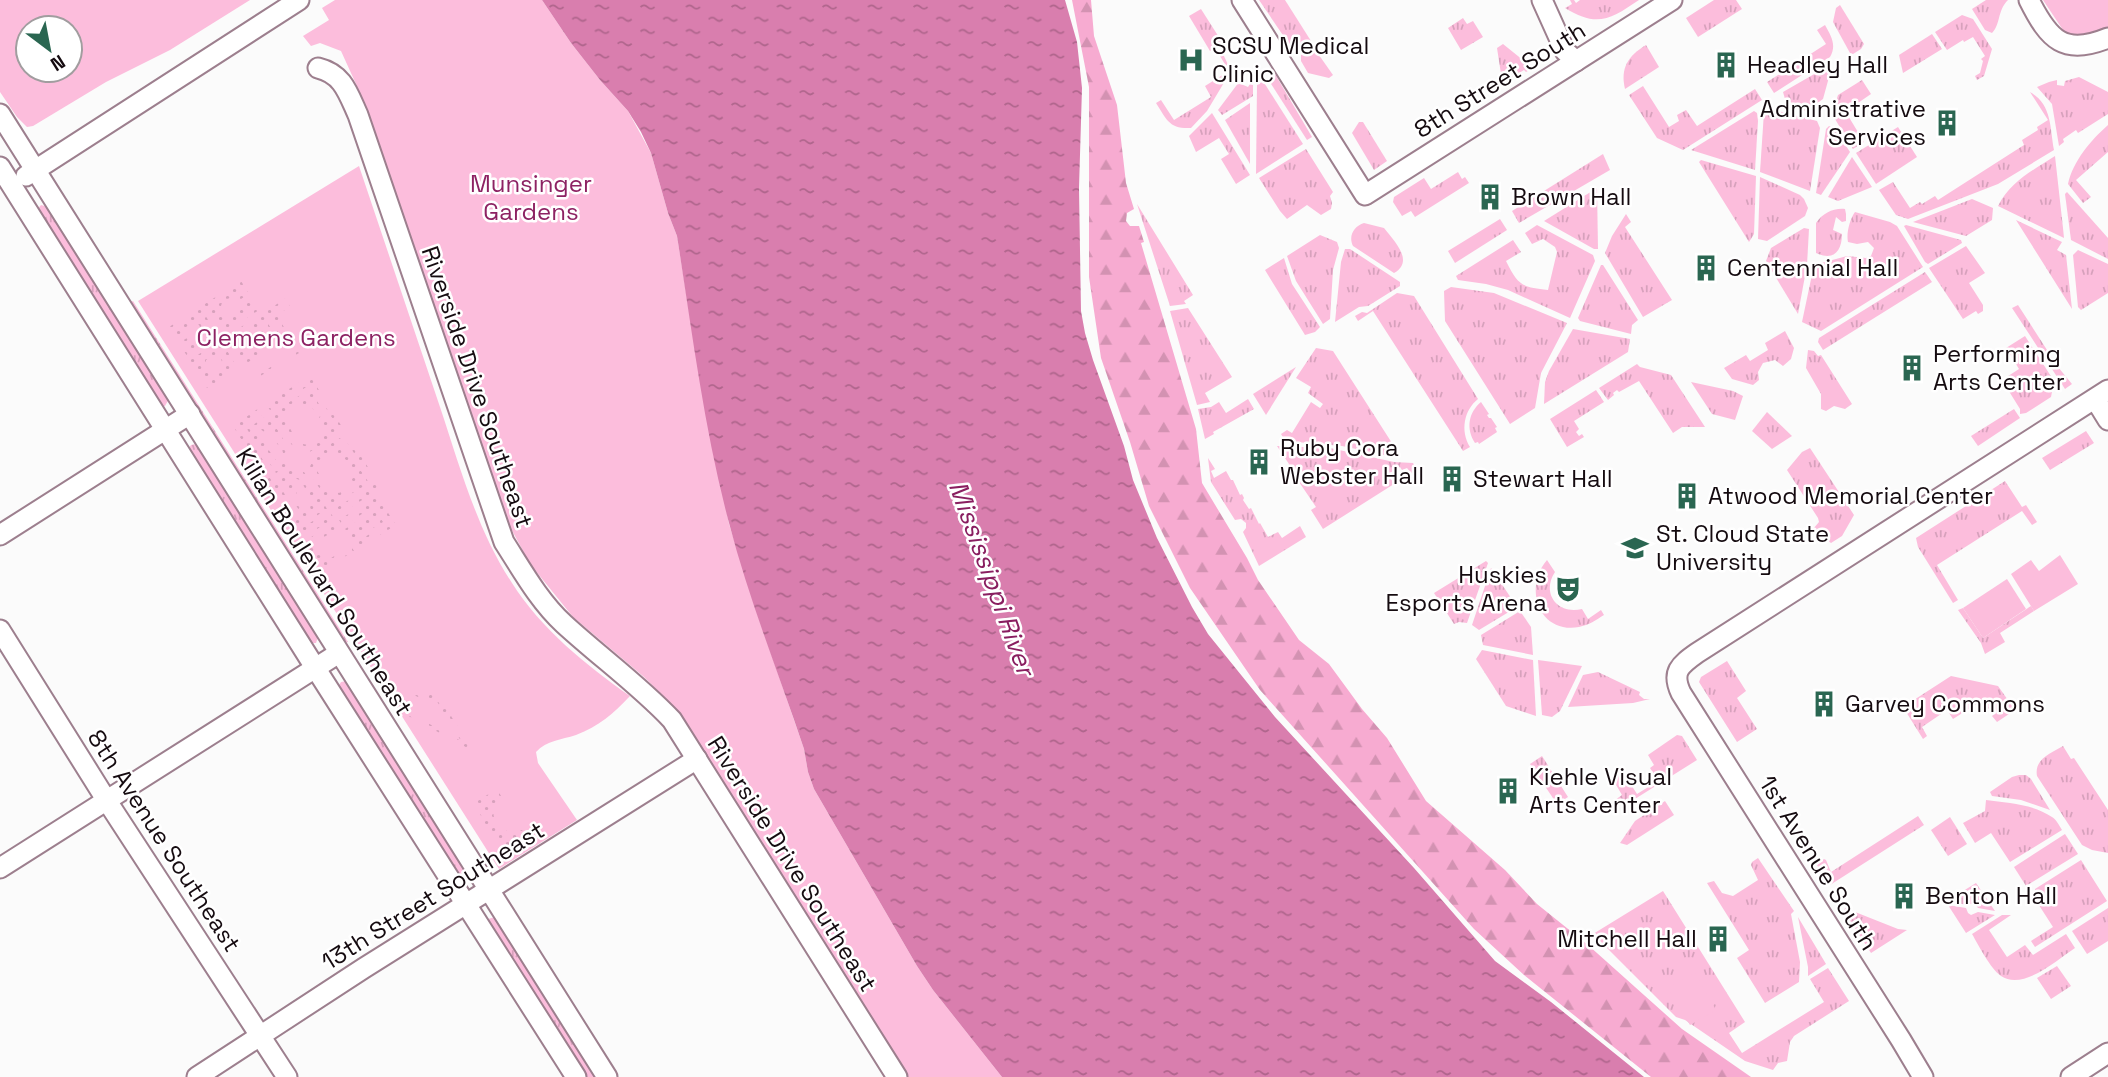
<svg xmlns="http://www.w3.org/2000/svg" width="2108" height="1077" viewBox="0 0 2108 1077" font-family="'Space Grotesk',sans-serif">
  <defs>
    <pattern id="grass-tufts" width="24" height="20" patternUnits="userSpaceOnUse" patternTransform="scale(1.75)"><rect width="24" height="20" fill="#fcbddc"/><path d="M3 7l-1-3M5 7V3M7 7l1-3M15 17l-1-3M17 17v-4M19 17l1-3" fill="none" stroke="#d7a1bc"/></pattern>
    <pattern id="forest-firs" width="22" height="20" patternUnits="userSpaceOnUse" patternTransform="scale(1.75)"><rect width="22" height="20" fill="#f7abd1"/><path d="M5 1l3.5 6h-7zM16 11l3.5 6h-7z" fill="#d392b2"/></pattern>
    <pattern id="garden-dots" width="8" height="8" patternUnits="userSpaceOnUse" patternTransform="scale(1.75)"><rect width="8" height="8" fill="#fcbddc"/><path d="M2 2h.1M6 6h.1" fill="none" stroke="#d7a1bc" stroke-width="1.8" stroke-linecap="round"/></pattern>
    <pattern id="water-ripples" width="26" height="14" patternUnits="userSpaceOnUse" patternTransform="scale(1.75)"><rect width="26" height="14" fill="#d97eae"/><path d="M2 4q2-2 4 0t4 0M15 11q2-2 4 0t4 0" fill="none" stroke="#af658c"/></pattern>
  </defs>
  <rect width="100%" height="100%" fill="#fbfbfb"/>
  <g fill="url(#grass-tufts)">
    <path d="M1259,0H1285L1311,41V45L1300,52L1293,50Z"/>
    <path d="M1570,0H1574L1576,3L1580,0H1639C1611,19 1597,28 1565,8L1572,4Z"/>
    <path d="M1714,0H1736L1742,9L1698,37L1686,18Z"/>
    <path d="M1986,0H2008C1997,11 2001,24 1992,33L1985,30L1972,9Z"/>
    <path d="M1840,5L1864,44L1861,49L1853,54L1850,53L1833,22L1836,8Z"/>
    <path d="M1201,9L1222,42L1210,51L1189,16Z"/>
    <path d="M1962,15L1973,19L1992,49L1984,76L1977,80L1975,76L1980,73L1983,61L1981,59L1985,56L1973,37L1964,42L1963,40L1947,50L1935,32Z"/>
    <path d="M1463,18L1467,24L1473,21L1483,37L1461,50L1448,28Z"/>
    <path d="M1825,25C1831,36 1837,45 1830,57L1774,93L1767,82L1826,44L1817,30Z"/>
    <path d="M1932,34L1942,49L1903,73L1899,55Z"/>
    <path d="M1503,44L1533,68L1526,72L1524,70L1511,78L1512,81L1503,87L1497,48Z"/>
    <path d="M1646,45L1659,67L1625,89C1620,68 1628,56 1646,45Z"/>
    <path d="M1314,48L1333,75L1329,78L1308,73L1301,61V55Z"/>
    <path d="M1223,54L1231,71L1207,111L1191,128C1169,129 1167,120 1156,103L1161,100L1174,120L1211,97L1205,86L1229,71L1220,56Z"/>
    <path d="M1830,65L1831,70L1823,99L1816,104L1815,102L1805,111L1785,99L1783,92Z"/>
    <path d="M1275,74L1312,137L1307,140L1268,79Z"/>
    <path d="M2079,77L2108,92V114L2078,133L2076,130L2063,139L2064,142L2059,146L2052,104L2037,87L2049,82L2057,80V85L2064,86L2065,81Z"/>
    <path d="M1862,80L1871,94L1855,105L1857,108L1847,114L1864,142L1853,149L1832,114L1838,95Z"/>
    <path d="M1242,81L1241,84L1248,87L1250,84L1253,85V96L1222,115L1218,110L1239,82Z"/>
    <path d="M1263,81L1303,144L1256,174L1257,85Z"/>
    <path d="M1643,86L1669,127L1679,121L1677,115L1686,110L1697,126L1755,89L1762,100L1683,150L1657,138L1629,95Z"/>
    <path d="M2030,92C2052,104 2050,128 2054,150L1998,184L1908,219L1896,215L1879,190L1893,182L1910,208L1920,202L1922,204L1935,196L1938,200L2024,145L2022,140L2038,130L2037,127L2048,120Z"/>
    <path d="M1250,103V164L1225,120Z"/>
    <path d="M1754,111L1757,113L1758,121L1755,170L1691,150Z"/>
    <path d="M1778,111L1817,121L1820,128L1810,191L1760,172L1764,112Z"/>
    <path d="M1212,113L1250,175L1236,184L1221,159L1229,154L1219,138L1196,152L1189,136Z"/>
    <path d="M1359,122H1363L1387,161L1374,170L1352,133Z"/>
    <path d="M2108,125V152L2076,180L2091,197L2083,203L2068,184C2073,161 2091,140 2108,125Z"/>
    <path d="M1829,126L1835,129L1850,152L1821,195L1816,193L1826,129Z"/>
    <path d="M1898,127L1917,157L1876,184L1856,153Z"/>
    <path d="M1306,149L1333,192L1330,196L1332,203L1331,209L1321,215L1307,205L1287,219L1280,211L1259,178Z"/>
    <path d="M1603,154L1610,170L1519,223L1512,211Z"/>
    <path d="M2055,156L2063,228L2064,238L1998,206C2011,181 2032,171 2055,156Z"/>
    <path d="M1852,157L1872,187L1838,201L1828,197Z"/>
    <path d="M1701,160L1756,176L1754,234L1749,242L1699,162Z"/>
    <path d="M1458,172L1462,179L1465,177L1469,183L1415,217L1411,211L1402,216L1393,202L1394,197L1424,178L1431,189Z"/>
    <path d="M1760,177L1800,195L1804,199L1808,208L1805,216L1767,241L1758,239Z"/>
    <path d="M1597,188L1598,249H1594L1544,221Z"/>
    <path d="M2067,192L2108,238V259L2071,240L2065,194Z"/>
    <path d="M1972,199L1993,208L1992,220L1966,236L1913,222Z"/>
    <path d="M1137,204L1193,295L1184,301L1186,304L1170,306Z"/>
    <path d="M41,205L48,207L169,399L165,406L162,407L37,210Z"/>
    <path d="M1845,209L1846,214V221L1842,222L1836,217L1833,230L1842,234C1842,252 1833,261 1816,253V223C1823,213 1833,208 1845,209Z"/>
    <path d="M1855,212L1890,222L1897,226L1923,267L1821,331L1802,322L1814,265L1847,256L1866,258L1871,256L1874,248L1868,242L1857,244L1848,242C1846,233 1850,219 1855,212Z"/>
    <path d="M1626,214L1631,222L1625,227L1672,300L1643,317L1605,253L1612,236Z"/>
    <path d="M1500,219L1507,230L1455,263L1448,251Z"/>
    <path d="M2016,220L2062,242L2057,250L2066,255L2072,309Z"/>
    <path d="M1364,223L1384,228C1394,241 1415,261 1394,273L1353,246C1348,236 1354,226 1364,223Z"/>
    <path d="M1537,225L1593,255L1595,261L1570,318L1508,290L1486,284L1458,280L1456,276L1513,240L1521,252L1506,261C1518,285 1521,287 1548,290L1557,252L1555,247L1543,239L1532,244L1525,233Z"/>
    <path d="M1906,225L1961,240L1962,243L1928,264L1925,262L1904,226Z"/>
    <path d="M1804,228L1809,229L1807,265L1798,314L1766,261L1771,248Z"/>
    <path d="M1320,235L1337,242L1339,248L1333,270L1330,319L1323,324L1296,281L1287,256Z"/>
    <path d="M1966,246L1985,273L1969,283L1983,305V311L1978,314L1976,311L1963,319L1929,268Z"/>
    <path d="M1345,249H1350L1400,282V286L1368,306L1359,307L1335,322L1341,262Z"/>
    <path d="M2078,250L2108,264V293L2081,310L2078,307L2073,255Z"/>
    <path d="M1284,258L1292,284L1320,327L1315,332L1305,335L1265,270Z"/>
    <path d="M1601,265H1603L1638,320L1632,325L1631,334L1580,321L1578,318Z"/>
    <path d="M1925,272L1932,282L1823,350L1818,342L1819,338Z"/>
    <path d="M1451,287L1494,293L1567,323L1541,373L1535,408L1510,424L1445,321L1444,291Z"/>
    <path d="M1397,293L1414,296L1478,399C1464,410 1460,431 1470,447L1463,451L1373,311L1358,321L1355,316L1362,312L1367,313Z"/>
    <path d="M133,301L348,642L345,643L129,303Z"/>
    <path d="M2018,305L2058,367L2072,384L2065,389L2012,308Z"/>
    <path d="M1188,308L1232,377L1205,393L1210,402L1197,405L1170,311Z"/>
    <path d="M1573,329L1630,339L1628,352L1544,404L1545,382L1549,371Z"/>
    <path d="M1785,331L1794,348L1791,359L1783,366L1775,360L1763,363L1758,372L1759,380L1753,385L1732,379L1724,368L1746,355L1750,361L1768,350L1765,343Z"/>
    <path d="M2025,336L2054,381L2051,397L2026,413L2020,414V409L2002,380L2019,369L2006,348Z"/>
    <path d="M1316,348L1333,351L1399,454L1394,457L1342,446L1285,441L1281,434L1287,430L1292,433L1311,402L1320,408L1323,404L1308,393L1311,387L1296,378Z"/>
    <path d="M1808,350L1814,351L1818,356L1821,355L1852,404L1845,409L1834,406L1826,411L1821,409V394L1806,368Z"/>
    <path d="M1637,364L1640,367L1671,375L1705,427H1682L1673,433L1639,381L1619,392L1617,390L1613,393L1614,395L1608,400L1599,388Z"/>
    <path d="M1296,367L1266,415L1253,394Z"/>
    <path d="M1691,382L1733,391L1743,396L1735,420L1712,414Z"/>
    <path d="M1596,390L1604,402L1574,421L1579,429L1576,432L1579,436L1582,434L1584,437L1567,447L1550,419Z"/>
    <path d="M1248,399L1254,409L1213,432L1214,434L1205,439L1198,409L1211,407L1219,402L1226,413Z"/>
    <path d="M1481,402L1489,414L1487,415L1489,418H1491L1497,427L1495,428L1497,432L1479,444L1478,442L1475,443C1466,429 1468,413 1481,402Z"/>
    <path d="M2014,409L2020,418L1978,446L1971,436Z"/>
    <path d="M1767,412L1792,436L1772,449L1752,431Z"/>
    <path d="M2086,431L2094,443L2050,470L2042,458Z"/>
    <path d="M196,444L319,634L316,643H310L188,450L191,445Z"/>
    <path d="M1277,446L1330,448L1394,462L1413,463L1417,470L1411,473L1407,468L1402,470L1400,467L1388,474L1394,484L1323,529L1311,510L1316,507L1297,479L1292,469H1290L1288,466L1289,464Z"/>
    <path d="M1810,448L1854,515L1842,536L1831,543L1813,529L1819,522L1818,518L1787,470L1802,452Z"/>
    <path d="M1208,458L1215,469L1211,471L1214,478L1226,471L1231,480H1233L1240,495L1242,494L1244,498L1243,500L1249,509L1251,508L1259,524L1260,523L1268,537L1278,532L1282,538L1300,526L1306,537L1259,566L1243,532L1246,528V523L1241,519L1235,520L1211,482Z"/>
    <path d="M2005,481L2022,507L2026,505L2037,522L2032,525L2022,511L1937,565L1958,600L1953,603L1918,547L1916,538Z"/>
    <path d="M1547,560L1555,572C1541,593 1557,615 1582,609L1588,619L1601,610L1604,615C1596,620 1589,625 1579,627C1539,634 1523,588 1547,560Z"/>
    <path d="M1486,561L1488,563L1467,623L1459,622L1454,624L1434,593Z"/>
    <path d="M1491,568L1517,607L1479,630L1472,625Z"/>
    <path d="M2031,606L2034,611L2000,633L2005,642L1985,654L1981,643L1958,610L1963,608L1983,638Z"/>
    <path d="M1520,611L1531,627L1533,655L1483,645L1481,635Z"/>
    <path d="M1482,650L1533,660L1536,716L1506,706L1476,659Z"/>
    <path d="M1538,660L1582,666L1560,711L1552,717L1542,715Z"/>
    <path d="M1727,661L1746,691L1737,698L1757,729L1737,742L1699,682L1701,677Z"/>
    <path d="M1598,672L1640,692L1639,695L1644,699H1650L1633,703L1568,707L1583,675Z"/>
    <path d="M1951,676L1998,686L2015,710L1997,722L1992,716L1997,712L1993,706L1988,709L1983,700L1953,719L1947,710L1922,727L1927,736L1923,739L1903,707Z"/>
    <path d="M347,681L468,871V874L464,880L460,879L338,687L341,682Z"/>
    <path d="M1677,735L1682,736L1697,760L1627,804H1618L1615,800L1622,795L1612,778L1623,772L1637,794L1658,781L1650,768L1654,765L1648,755Z"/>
    <path d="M2063,746L2071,759L2074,758L2108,810V853L2092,850L2082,845L2037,776C2034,759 2050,754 2063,746Z"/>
    <path d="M1542,756L1568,797L1557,804L1530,764Z"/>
    <path d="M2019,775H2026L2031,779L2050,810L2021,800L1992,796L1990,792L2012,777Z"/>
    <path d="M1986,800C2008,803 2033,804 2052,817C2056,819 2059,825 2062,830L2010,862L1991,833L1975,843L1963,823L1985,811Z"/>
    <path d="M1665,801L1674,815L1627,845L1620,843L1635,821Z"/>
    <path d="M1918,816L1924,825L1830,885L1817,865L1824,859L1826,860L1831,872Z"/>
    <path d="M1950,817L1967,844L1948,856L1931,830Z"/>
    <path d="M2065,834L2078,854L2026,886L2014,867Z"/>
    <path d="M1758,858L1794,911L1791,914L1800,962L1799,982L1765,1003L1737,958L1749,950L1707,883L1714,881L1722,893L1733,896L1758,880L1751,865L1752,862Z"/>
    <path d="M2081,860L2107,901L2035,947L2031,941L2053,927L2035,899V889Z"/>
    <path d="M1976,883L1995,911L1978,908L1974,903L1967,905L1947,901Z"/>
    <path d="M1663,891L1745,1022L1729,1033L1742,1053L1824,1002L1810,979L1828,968L1849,1001L1794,1036L1790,1042L1787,1061L1778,1063L1773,1070L1745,1061L1685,1020L1676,1017L1593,934Z"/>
    <path d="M1948,905L1966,908L1968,913L1971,915L1978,912L1995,915L1966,933Z"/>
    <path d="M1845,908L1898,929L1907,930L1871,953L1844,911Z"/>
    <path d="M2108,908V941L2087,954L2072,931Z"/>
    <path d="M2002,915H2011L1989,930L2007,957L2025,945L2033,955L2066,934L2075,948C2057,960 2023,991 2001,976C1990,968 1979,946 1972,934Z"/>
    <path d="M495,917L498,919L598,1077H583L487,923L488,919Z"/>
    <path d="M1798,917L1826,964L1808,976V967Z"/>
    <path d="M2057,966L2071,986L2051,999L2037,978Z"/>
  </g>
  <path fill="url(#forest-firs)" d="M1072,0H1091L1094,36L1117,105L1126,183L1134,209L1127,213L1126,221L1130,226H1139L1144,242L1141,243L1196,429L1202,483L1247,558L1258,580L1299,640L1329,664L1362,709L1387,738L1426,801L1505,870L1537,904L1588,945L1682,1029L1751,1077H1651L1524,975L1474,929L1260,690L1190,588L1149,506L1130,442L1101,358L1089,277V87Z"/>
  <g fill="#fcbddc" fill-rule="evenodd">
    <path d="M0,0H250L170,50L106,82L33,126L27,127L17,117L0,92ZM28,28H70V70H28Z"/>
    <path d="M335,0H542L571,43L600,80L628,111L651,153L668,213L677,236L693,336L729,524L758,616L804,749L808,772L814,789L917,966L933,990L1002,1077H907L752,834L678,711L644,677L573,617L530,564L508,523L356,84L341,51L320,43L311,46L303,36L329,20L322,8Z"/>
    <path d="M2043,0H2108V28L2078,39L2065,33Z"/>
    <path d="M359,166C386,246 413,327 440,407C460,467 477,530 512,583C541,629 586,665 630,696C613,714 599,726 576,735C561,740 547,740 536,752L538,763L577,820L499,869L138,301Z"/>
    <path d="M2060,555L2078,584L2034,611L2011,574L2031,560L2039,571Z"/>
    <path d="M2007,579L2026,609L1983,638L1963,608Z"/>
    <path d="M1695,973L1716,1010L1690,1025L1668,988Z"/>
  </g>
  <g fill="url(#garden-dots)">
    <path d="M241,281L249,294L236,302L232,298L226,299L221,305L223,312L228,317L236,316L239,312V305L251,296L259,310L226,331L219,329L203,305Z"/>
    <path d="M286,298L291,309L288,311L278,309L275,312L299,353L252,381V379L291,354L265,312Z"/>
    <path d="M200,307L215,331L213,339L187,356L179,343L187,338L193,341L200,338L203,333L199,325L194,323L186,327L185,335L177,340L169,327Z"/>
    <path d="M262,313L270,327L258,334C253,329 246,330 242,336L243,345L247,350L257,348L261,343L260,337L272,330L280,342L242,366L227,342L229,335Z"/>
    <path d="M216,344L219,346L223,344L238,369L207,388L200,375L207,371C214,375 221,374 224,367L221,359L216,356L210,357L206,360L205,367L198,372L189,360Z"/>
    <path d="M310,376L344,430L341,432L311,384L270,410L267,406L268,402Z"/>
    <path d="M310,389L323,411L316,415L311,405L307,407L301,403L287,412L288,416L286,421L298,443L308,445L322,436L321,432L324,427L319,417L324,414L338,434L308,453L302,450H295L272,413Z"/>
    <path d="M262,406L266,412L243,428L272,475L269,477L272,481L275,479L305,526L329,511L334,518L303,538L233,426Z"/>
    <path d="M268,415L292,453L288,458L289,465L276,473L262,452L268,449L278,463L281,462L283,452L269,432L266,433L260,429L257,432L266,445L260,450L247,429Z"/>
    <path d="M347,434L381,488L337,516L333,510L374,484L343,436Z"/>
    <path d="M340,438L353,459L347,462L342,454L338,455L331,452L318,461L316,469L329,491L334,490L339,493L353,485L352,479L355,475L349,466L355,462L369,483L331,506L307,469L311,465L310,457Z"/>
    <path d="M292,469L298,473L304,472L327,509L307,522L293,501L299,497L309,512L311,511L310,506L313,501L300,480L291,477L288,479L297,493L291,497L278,477Z"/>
    <path d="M377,496L396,525L357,549L354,544L387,523L383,517L385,515L384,512L380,511L376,505L343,526L339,520Z"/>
    <path d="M375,510L383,522L352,541L345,529Z"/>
    <path d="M336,522L339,528L314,543L318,549L316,553L322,555L326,561L351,546L354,551L321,571L303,542Z"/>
    <path d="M415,690L422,695L420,698L414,695L410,697L409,713L461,741L435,698L427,700V695L436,692L473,751L403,713L407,704L405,696Z"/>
    <path d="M497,789L501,796C493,803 492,812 495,821L489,826L486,825L474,803Z"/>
    <path d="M497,824C504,832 513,834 522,830L527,837L502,851L490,832V828Z"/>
  </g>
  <path fill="url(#water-ripples)" d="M542,0H1065L1077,42L1082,88L1079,188L1081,311L1085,333L1093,360L1124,446L1133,480L1157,538L1192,607L1208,634L1275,717L1414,868L1495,961L1551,1002L1644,1077H1002L933,990L917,966L814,789L808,772L804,749C779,674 749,600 729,523C704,429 692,331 677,236L668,213L651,153L641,132L628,111L600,80L571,43Z"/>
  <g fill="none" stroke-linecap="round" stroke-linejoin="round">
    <g stroke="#9d7f8e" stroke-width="23">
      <g id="minor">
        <path d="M1242,0L1365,195L1672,0"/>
        <path d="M1542,0L1565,51L1576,61"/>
        <path d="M2029,0C2049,40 2064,56 2108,38"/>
        <path d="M318,68C343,74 348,93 358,115L504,542C522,570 539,601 564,624C600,657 639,685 672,720L897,1077"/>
        <path d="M0,114C202,435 406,755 607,1077"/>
        <path d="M0,167L316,669L576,1077"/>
        <path d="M26,176L299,0"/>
        <path d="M2095,399L2108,420"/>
        <path d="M0,535L190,414"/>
        <path d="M0,630L107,801L287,1077"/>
        <path d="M0,868L339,653"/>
        <path d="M197,1077L364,968L697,759"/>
        <path d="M1923,1077L1901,1040L1681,693C1671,672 1680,665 1697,653L2108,390"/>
        <path d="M2071,1077L2108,1053"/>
      </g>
    </g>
    <use href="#minor" stroke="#fff" stroke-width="19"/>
  </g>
  <defs>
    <g id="hospital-bare" transform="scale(2.1)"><path d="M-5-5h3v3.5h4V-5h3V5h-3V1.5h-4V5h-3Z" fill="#2a6651" stroke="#fff" stroke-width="2.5" paint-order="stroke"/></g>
    <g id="building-bare" transform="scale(2.1)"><path d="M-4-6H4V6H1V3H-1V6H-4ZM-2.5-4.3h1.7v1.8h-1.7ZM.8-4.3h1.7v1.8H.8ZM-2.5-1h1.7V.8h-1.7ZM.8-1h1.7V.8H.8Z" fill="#2a6651" stroke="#fff" stroke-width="2.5" paint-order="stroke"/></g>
    <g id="university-bare" transform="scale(2.1)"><path d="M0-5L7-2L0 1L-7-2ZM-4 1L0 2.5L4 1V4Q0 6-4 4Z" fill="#2a6651" stroke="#fff" stroke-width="2.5" paint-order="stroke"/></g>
    <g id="theatre-bare" transform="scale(2.1)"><path d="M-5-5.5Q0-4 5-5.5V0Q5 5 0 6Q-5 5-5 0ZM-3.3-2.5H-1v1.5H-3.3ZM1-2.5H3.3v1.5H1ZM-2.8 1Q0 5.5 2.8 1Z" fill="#2a6651" stroke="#fff" stroke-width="2.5" paint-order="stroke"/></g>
  </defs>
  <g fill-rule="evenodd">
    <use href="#hospital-bare" x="1191" y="60"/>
    <use href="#building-bare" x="1726" y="65"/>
    <use href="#building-bare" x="1947" y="123"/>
    <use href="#building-bare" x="1490" y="197"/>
    <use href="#building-bare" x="1706" y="268"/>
    <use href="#building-bare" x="1912" y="368"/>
    <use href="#building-bare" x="1259" y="462"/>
    <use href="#building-bare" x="1452" y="479"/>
    <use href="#building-bare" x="1687" y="496"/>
    <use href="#university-bare" x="1635" y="548"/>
    <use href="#theatre-bare" x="1568" y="589"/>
    <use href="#building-bare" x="1824" y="704"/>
    <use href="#building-bare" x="1508" y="791"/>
    <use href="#building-bare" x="1904" y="896"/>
    <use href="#building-bare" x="1718" y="939"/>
  </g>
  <g text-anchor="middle" stroke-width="5" stroke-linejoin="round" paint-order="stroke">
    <g font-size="24" fill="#150b10" stroke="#fff" text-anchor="start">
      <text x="1212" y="54">SCSU Medical<tspan x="1212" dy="28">Clinic</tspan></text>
      <text x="1747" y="73">Headley Hall</text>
      <text x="1926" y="117" text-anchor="end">Administrative<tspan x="1926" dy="28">Services</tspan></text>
      <text x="1511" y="205">Brown Hall</text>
      <text x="1727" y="276">Centennial Hall</text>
      <text x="1933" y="362">Performing<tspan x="1933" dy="28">Arts Center</tspan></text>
      <text x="1280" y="456">Ruby Cora<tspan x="1280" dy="28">Webster Hall</tspan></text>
      <text x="1473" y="487">Stewart Hall</text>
      <text x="1708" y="504">Atwood Memorial Center</text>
      <text x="1656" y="542">St. Cloud State<tspan x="1656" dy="28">University</tspan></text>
      <text x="1547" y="583" text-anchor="end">Huskies<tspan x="1547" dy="28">Esports Arena</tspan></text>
      <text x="1845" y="712">Garvey Commons</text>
      <text x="1529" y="785">Kiehle Visual<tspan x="1529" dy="28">Arts Center</tspan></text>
      <text x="1925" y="904">Benton Hall</text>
      <text x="1697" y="947" text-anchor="end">Mitchell Hall</text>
    </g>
    <g font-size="24" fill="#150b10" stroke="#fff">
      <text transform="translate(1500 80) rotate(-32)" y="8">8th Street South</text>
      <text transform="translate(477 387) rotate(71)" y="8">Riverside Drive Southeast</text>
      <text transform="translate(324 582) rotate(58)" y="8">Kilian Boulevard Southeast</text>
      <text transform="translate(164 841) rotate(57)" y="8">8th Avenue Southeast</text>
      <text transform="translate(1818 863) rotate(58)" y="8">1st Avenue South</text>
      <text transform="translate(792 864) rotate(58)" y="8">Riverside Drive Southeast</text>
      <text transform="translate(433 896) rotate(-32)" y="8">13th Street Southeast</text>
    </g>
    <g font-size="24" fill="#8d2263" stroke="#fff">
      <text x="531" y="192">Munsinger<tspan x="531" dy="28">Gardens</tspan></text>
      <text x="296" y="346">Clemens Gardens</text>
    </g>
    <g font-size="26" font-style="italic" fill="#891e60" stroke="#fff">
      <text transform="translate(992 578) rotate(70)" y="9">Mississippi River</text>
    </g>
  </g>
  <g transform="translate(49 49) rotate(148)"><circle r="33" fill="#ffffff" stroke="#a19d9f" stroke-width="2"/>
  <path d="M0-5L12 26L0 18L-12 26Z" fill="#2a6651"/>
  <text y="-10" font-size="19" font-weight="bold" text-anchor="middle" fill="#150b10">N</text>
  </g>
</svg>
